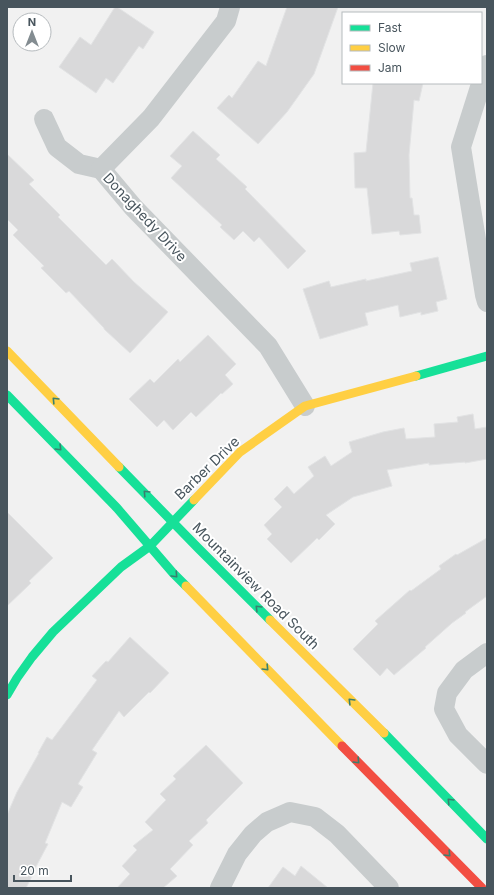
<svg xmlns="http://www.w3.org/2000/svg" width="494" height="895" viewBox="0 0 494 895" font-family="Inter,sans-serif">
  <rect width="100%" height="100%" fill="#f1f1f1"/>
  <g fill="#d9d9da" stroke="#e2e3e4">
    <path d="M115,7H117L154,32L143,49L139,46L113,83L106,78L96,93L59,67L80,37L91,45Z"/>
    <path d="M287,7H338L314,74L287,112L258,144L217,108L229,95L232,98L258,61L266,66Z"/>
    <path d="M373,83H423L419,101L414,100L409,155L410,198H412L414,215H419L421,233L400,235L399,231L372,234L367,188H355L354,153L366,152Z"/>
    <path d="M193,131L220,155L216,159L247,187L245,189L306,251L288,269L259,237L254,242L243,231L234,240L220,227L222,225L171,178L182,166L170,156Z"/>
    <path d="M7,154L34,180L29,184L60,215L58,217L106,265L112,259L134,282L168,312L130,353L104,329V328L69,291L66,293L41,268L44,266L13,235L18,230L7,219Z"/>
    <path d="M438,257L447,299L436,302L438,311L421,315V312L400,317L398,305L365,313L368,325L320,339L303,289L329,281L331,287L366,279V281L412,271L410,263Z"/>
    <path d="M208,335L236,364L225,375L233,384L222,394L221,393L196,417L191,412L173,430L164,420L157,427L129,399L150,379L154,383L178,359L180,362Z"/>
    <path d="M473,414L475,429L487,427V459L465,463V462L429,465V463L387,470L392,486L353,497L326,515L335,524L319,540L317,538L291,563L267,539L272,534L264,525L282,507L274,499L287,486L294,494L314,476L308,467L325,456L331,466L352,452L349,442L383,432L404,428L406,439L435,437L434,424L458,422L457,417Z"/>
    <path d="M7,512L53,558L29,581L31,583L7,606Z"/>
    <path d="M487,538V596L465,612L466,613L452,623L425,647L426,648L394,675L387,668L380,676L353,649L378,624L375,621L410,590L411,591L441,569L439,566L456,554L457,555Z"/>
    <path d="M130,637L169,673L150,693L149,692L124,717L119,711L92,750L97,753L78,784L83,787L71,807L62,802L45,843L48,844L31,876H32L26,888H7V815L17,792L39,753H38L47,737L52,740L97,680L92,676L106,661L108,662Z"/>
    <path d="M206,745L243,783L206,820L208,823L189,841L193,845L170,869L177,876L163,888H117L130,874L122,866L137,850L133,846L153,830L145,822L166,800L160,794L176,779L173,776Z"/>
    <path d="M301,866L328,888H268L283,867L295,876Z"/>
  </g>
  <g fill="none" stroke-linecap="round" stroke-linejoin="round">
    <g stroke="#c8cccd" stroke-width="20">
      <path d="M487,65L461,147L485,295L487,302"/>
      <path d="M44,119L57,147L79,164L101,169"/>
      <path d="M101,169L133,207L268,346L305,406"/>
      <path d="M101,169L151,118L226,21L230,7"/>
      <path d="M487,653L464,670L447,693L444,709L458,735L487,764"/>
      <path d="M220,888L237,854L253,834L267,822L290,812L315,817L337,834L389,888"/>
    </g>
    <g stroke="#16e098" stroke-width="9">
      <path d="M416,376L487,356"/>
      <path d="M7,395L117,508L173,573L186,586"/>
      <path d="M119,467L199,549L270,620"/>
      <path d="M7,695L17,678L32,657L53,632L121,567L150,546L194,500"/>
      <path d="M384,733L487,839"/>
    </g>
    <g stroke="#ffcf43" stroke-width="9">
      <path d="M7,351L119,467"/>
      <path d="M194,500L240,452L305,406L416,376"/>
      <path d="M186,586L342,746"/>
      <path d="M270,620L384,733"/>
    </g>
    <path stroke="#f24e42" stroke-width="9" d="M342,746L482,888"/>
  </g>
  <defs><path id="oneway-chevron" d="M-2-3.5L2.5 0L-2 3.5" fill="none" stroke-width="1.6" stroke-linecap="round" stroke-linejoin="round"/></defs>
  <g stroke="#397f6f">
    <use href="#oneway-chevron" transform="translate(55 400) rotate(-134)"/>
    <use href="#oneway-chevron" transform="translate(59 448) rotate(45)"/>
    <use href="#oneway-chevron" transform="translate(146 493) rotate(-134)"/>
    <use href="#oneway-chevron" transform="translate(175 575) rotate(47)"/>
    <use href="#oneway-chevron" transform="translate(258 608) rotate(-135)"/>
    <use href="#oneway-chevron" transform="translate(266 668) rotate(46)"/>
    <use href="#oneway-chevron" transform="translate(351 701) rotate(-135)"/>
    <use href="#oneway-chevron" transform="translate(357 761) rotate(46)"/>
    <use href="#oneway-chevron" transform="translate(450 801) rotate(-134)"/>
    <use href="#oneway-chevron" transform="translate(448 854) rotate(46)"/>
  </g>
  <g text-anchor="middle" stroke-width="4" stroke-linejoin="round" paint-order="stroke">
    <g font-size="14" fill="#48555d" stroke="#fff">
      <text transform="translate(145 217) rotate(47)" y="5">Donaghedy Drive</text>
      <text transform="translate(207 468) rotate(-44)" y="5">Barber Drive</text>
      <text transform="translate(256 586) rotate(45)" y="5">Mountainview Road South</text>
    </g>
  </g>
  <rect width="494" height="895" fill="none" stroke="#48555d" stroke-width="16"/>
  <rect x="342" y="12" width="140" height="72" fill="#ffffff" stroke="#b6bbbe"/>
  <rect x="350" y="25" width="20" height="6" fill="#16e098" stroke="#b6bbbe"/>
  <text x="378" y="32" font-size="12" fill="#48555d">Fast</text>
  <rect x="350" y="45" width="20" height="6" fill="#ffcf43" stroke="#b6bbbe"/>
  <text x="378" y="52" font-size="12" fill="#48555d">Slow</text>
  <rect x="350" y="65" width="20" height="6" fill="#f24e42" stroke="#b6bbbe"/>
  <text x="378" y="72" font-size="12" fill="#48555d">Jam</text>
  <g transform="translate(32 32)"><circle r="19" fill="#ffffff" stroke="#b6bbbe"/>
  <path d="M0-3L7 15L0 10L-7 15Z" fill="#838c91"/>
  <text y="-6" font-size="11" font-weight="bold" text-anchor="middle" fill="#48555d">N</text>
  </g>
  <path d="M14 875v6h57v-6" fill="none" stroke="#48555d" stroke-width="2"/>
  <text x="20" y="875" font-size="12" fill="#48555d" stroke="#ffffff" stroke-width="3" paint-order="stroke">20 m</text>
</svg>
